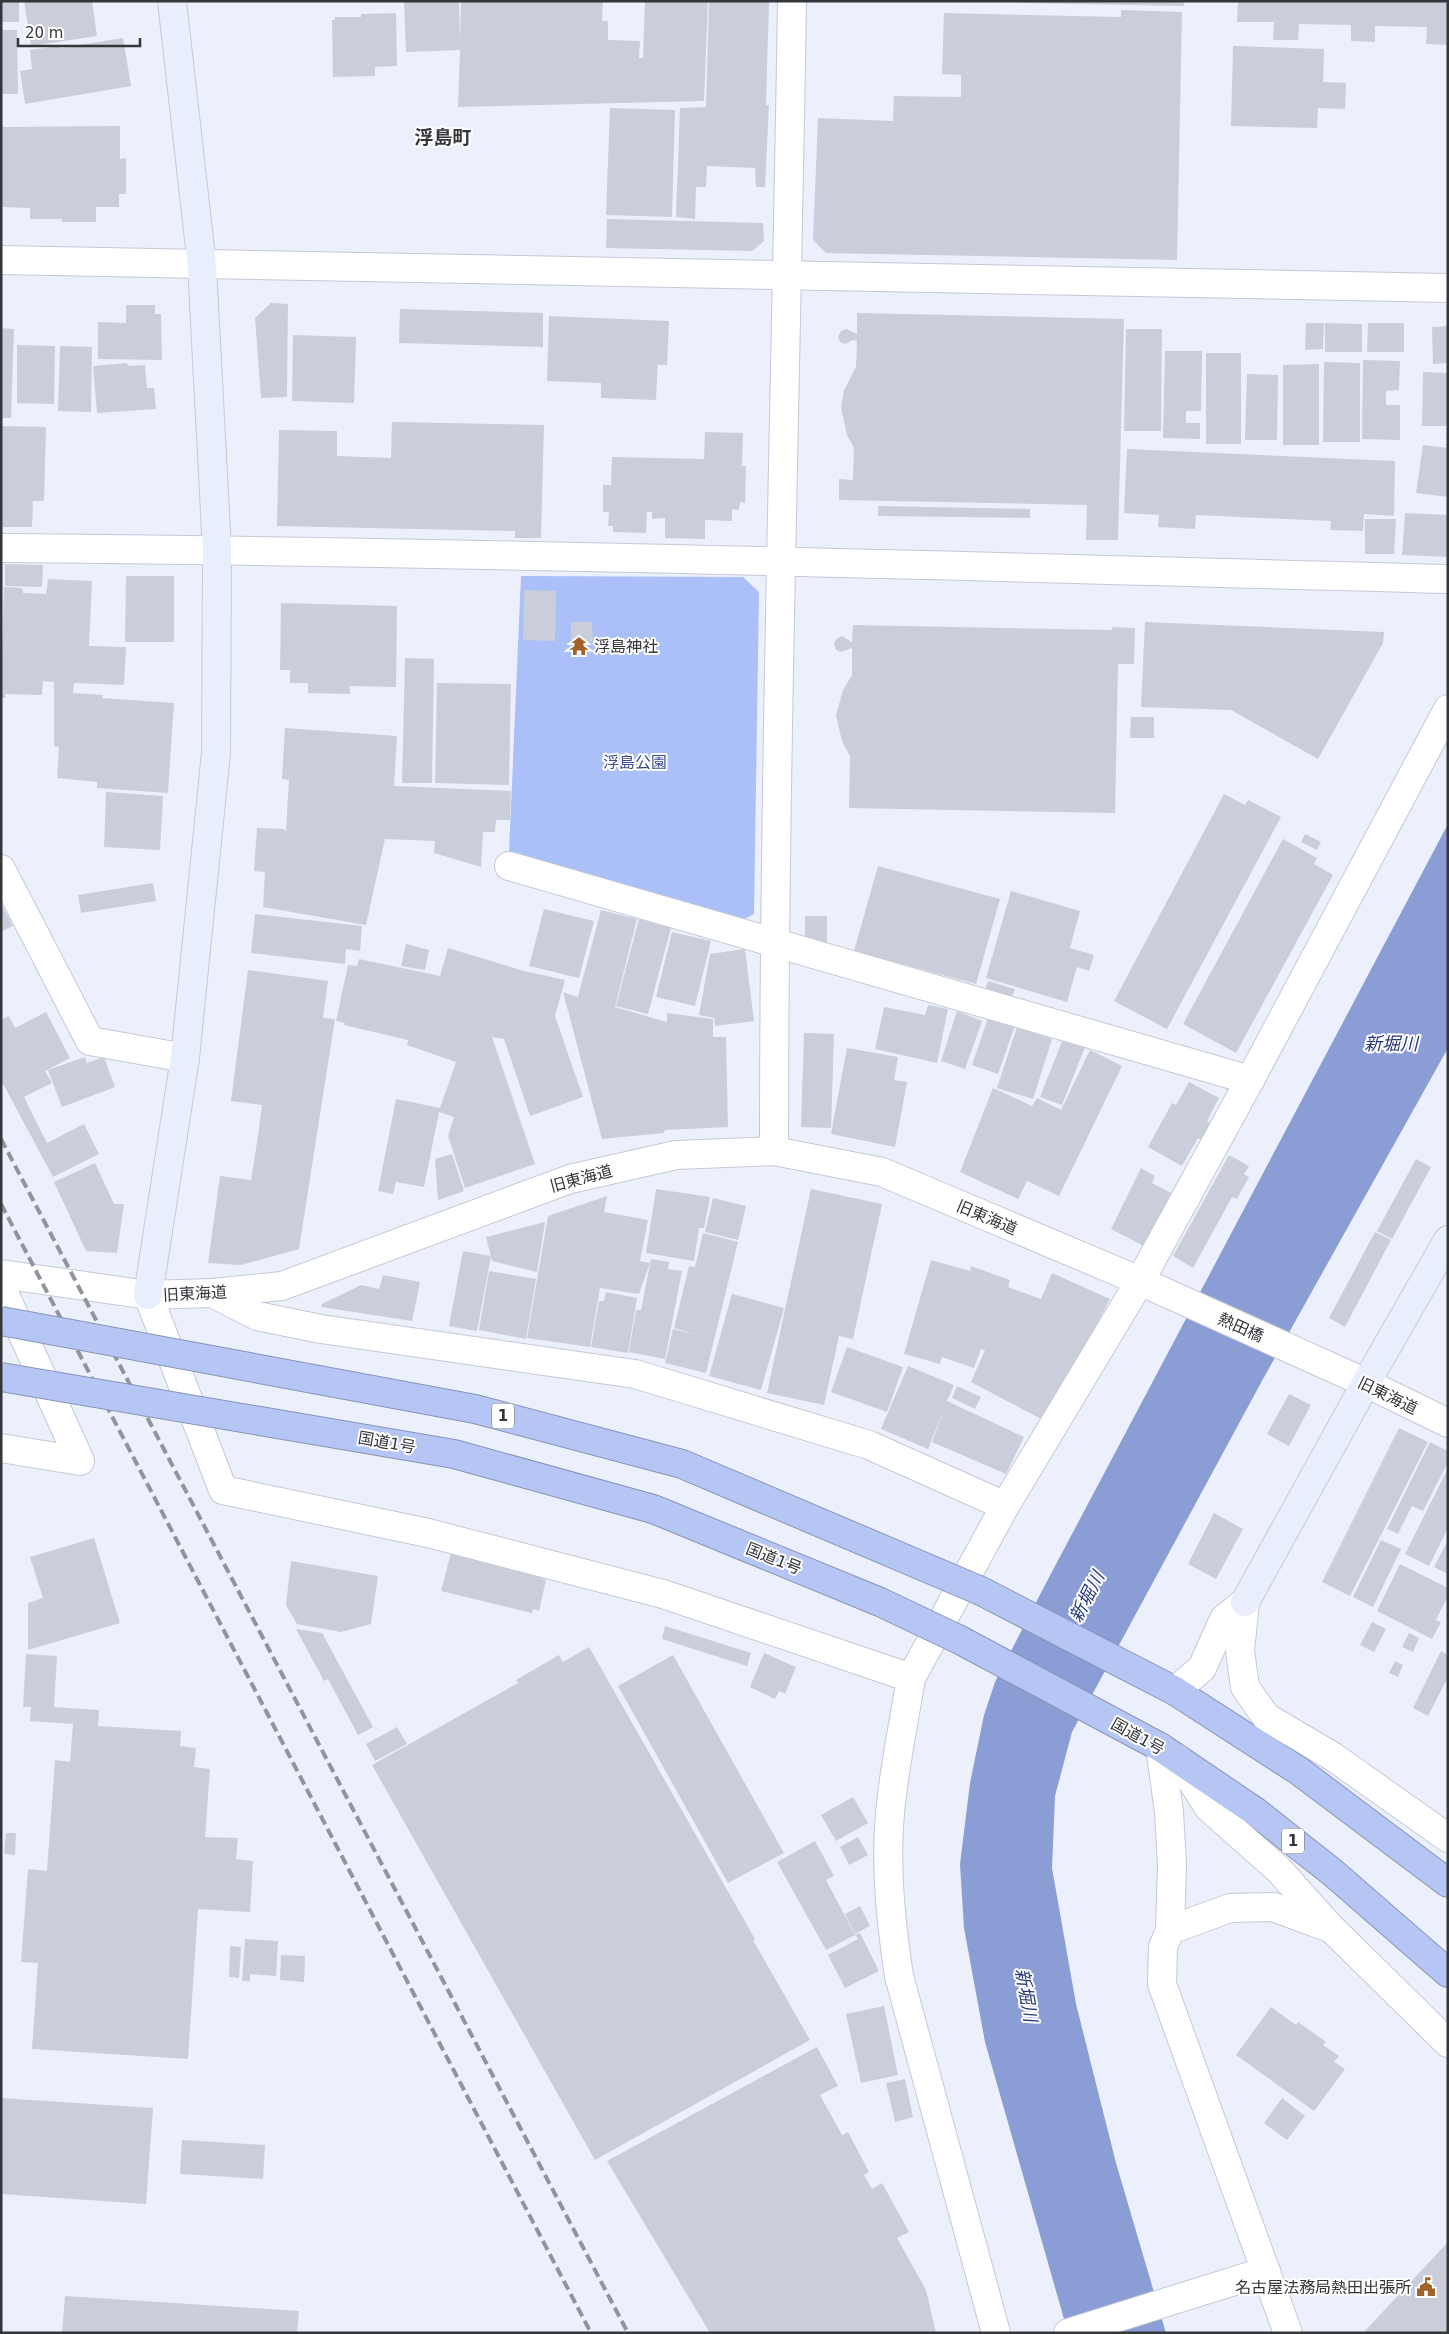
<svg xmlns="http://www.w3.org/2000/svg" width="1449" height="2334" viewBox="0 0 1449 2334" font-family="'DejaVu Sans','Noto Sans JP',sans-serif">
  <rect width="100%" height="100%" fill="#ecf0fd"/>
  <path fill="#abbff8" d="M521,576L743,577L759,592L754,914L733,925L509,853Z"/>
  <path fill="#8a9dd4" d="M1448,824V1048L1263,1379L1072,1732L1055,1796L1052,1868L1076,2004L1116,2163L1166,2333H1068L985,2042L964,1928L960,1864L970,1783L984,1715L995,1682L1045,1585Z"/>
  <g fill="#caceda">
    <rect x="1" y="1" width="18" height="21"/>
    <path d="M24,1H92L97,36L31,46Z"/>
    <path d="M404,1H459L460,42L461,1H603L602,21H608V40L640,41L639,58H643L645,1H708L704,101L458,107L460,50L406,52Z"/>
    <path d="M709,1L769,2L766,105H769L765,187H756L755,168L707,166L706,187H696L695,219L676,217L680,108L706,107Z"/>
    <path d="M1022,1H1184V6L1022,3Z"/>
    <path d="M1238,1H1448V45L1426,44L1427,27L1375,26V42L1351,41V25L1299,24L1298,40H1273L1274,22H1237Z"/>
    <path d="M1121,10L1182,12L1177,260L826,253L813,240L818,118L893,121L894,96L961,97V75L942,74L944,13L1121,17Z"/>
    <path d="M396,13L397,66L375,67V76L333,77L332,20H335V17H361V14Z"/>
    <path d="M1,30H17L18,94H1Z"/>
    <path d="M123,38L131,86L25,104L20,71L32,69L30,50L60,46V48Z"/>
    <path d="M1233,46L1324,49L1323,82L1346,83L1345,109L1318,108L1317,128L1231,126Z"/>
    <path d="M610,108L675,110L672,217L606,215Z"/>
    <path d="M120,126V159L126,158V194H119V207H96V222H62V219H30V208L1,207V127Z"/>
    <path d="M607,219L763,223L764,241L752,251L606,248Z"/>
    <path d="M271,303L288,304L287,397L261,398L255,318Z"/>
    <path d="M126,305H155V314H161L162,360L98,359V322L126,323Z"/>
    <path d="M400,309L543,313V347L399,343Z"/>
    <path d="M857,313L1124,319L1118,540H1086L1087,505L839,500V479L853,480L854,448L847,435L841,408L844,390L856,367L857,341L853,340L845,344L840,342L838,337L841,331L846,329L857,334Z"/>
    <path d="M549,316L669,321L667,365H658V359L656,400L601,398V383L547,381Z"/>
    <path d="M1306,323H1324L1323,349L1305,350Z"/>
    <path d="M1325,323L1362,324V352H1325Z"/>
    <path d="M1368,323H1404V352H1367Z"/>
    <path d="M1448,326V363L1433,364L1432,327Z"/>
    <path d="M1,328L14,329L11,418H1Z"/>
    <path d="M1126,329H1162L1161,431H1124Z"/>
    <path d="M293,335L356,337L354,403L292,401Z"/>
    <path d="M17,345L55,346L54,404L17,403Z"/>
    <path d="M60,346L92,347L91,412L58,411Z"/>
    <path d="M1165,351H1202L1201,411H1186V423H1200V439L1163,438Z"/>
    <rect x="1206" y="353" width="35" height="91"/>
    <path d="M1363,360L1400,361L1399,390L1386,391V405H1400V440L1362,439Z"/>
    <path d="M1324,362L1360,363V442H1323Z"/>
    <path d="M127,363L128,366L145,365L147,388H154L156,409L97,413L93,366Z"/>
    <path d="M1319,364V445H1283V365Z"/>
    <path d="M1423,372L1448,373V426H1422Z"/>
    <path d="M1247,374L1278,375L1277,440H1245Z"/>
    <path d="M392,422L544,425L541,538H515V531L277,526L279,430L337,431V456L391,458Z"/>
    <path d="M1,426L46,427L44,501H33L32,527H1Z"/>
    <path d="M705,432L743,433L742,466H746L745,503L740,502L739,510L732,509V521L705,520V539L665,538V518L652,519V512H647L646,533L613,532V526H608L609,512H603V485H611L612,457L704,459Z"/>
    <path d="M1423,445L1448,448V497L1416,493Z"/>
    <path d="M1127,449L1395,461L1394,516L1364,514L1363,531L1330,530L1331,521L1196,515L1195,529L1158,527L1159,515L1124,513Z"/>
    <path d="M878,506L1030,509V518L878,516Z"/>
    <path d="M1405,513L1448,515V557L1402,555Z"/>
    <path d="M1365,519H1396L1394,554H1365Z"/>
    <path d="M5,564L43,565L42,587L5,586Z"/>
    <path d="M126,576H174V642H125Z"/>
    <path d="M48,579L92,581L89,646L126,647L124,685L74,683L73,693L103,695L102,698L174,703L168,793L97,788V782L57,778L59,747L54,746V682L43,681L42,695L5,694L6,697L1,699L4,587L22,588L23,593L46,594Z"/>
    <path d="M524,590L556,591L555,641L523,640Z"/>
    <path d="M281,603L397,606L396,687L350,686V694L308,693V683H290V670H280Z"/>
    <path d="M571,622H592L593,642H571Z"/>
    <path d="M1145,622L1384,632L1383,643L1318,759L1231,710L1141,707Z"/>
    <path d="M853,625L1112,630V627L1135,628L1134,664H1118L1115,813L849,808L850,756L842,741L836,715L843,690L852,675V648L841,652L836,650L834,644L836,639L842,636L852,642Z"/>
    <path d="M405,658L434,659L432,783H402Z"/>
    <path d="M437,683L511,684L509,785L435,783Z"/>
    <path d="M1131,717H1154V738H1130Z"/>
    <path d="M285,728L397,736L394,786L511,791L510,820H496L495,832H483L481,867L434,853L435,841L385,839L366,925L263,907L265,872L254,871L257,828L284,829L286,831L289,780L282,779Z"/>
    <path d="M106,792L163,796L160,850L104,847Z"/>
    <path d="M1224,794L1245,805L1248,800L1281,817L1167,1029L1114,1001Z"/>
    <path d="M1305,834L1321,842L1317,850L1301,842Z"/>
    <path d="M1283,839L1317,858L1314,864L1333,875L1236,1053L1183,1024Z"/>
    <path d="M878,866L1000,899L976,984L854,951Z"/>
    <path d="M153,883L156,901L81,913L78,895Z"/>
    <path d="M1011,891L1080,911L1070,948L1094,955L1089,971L1077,967L1067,1002L986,978Z"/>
    <path d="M1,904L13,926L1,932Z"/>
    <path d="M544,909L594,921L579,978L529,966Z"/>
    <path d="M601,910L637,919L615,1007L667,1022V1013L713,1019V1037H726L728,1127L665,1130L664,1133L602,1139L563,992L578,997Z"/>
    <path d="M255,914L362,926L360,951L346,949L345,964L251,953Z"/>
    <path d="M805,916H827V944L805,943Z"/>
    <path d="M639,919L671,928L648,1014L616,1006Z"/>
    <path d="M672,932L711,941L695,1006L656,997Z"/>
    <path d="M406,944L429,950L425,970L401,966Z"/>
    <path d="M448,948L524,971L565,980L555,1016L583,1097L530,1116L504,1039L492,1037L535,1164L465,1188L448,1136L454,1117L439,1112L424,1187L396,1182L393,1194L378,1191L396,1099L440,1108L456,1062L407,1045L408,1040L344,1025L345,1023L336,1021L348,965L357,966L359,959L440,976Z"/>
    <path d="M745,949L754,1021L715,1026L714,1018L699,1015L710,954Z"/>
    <path d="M248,970L328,981L323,1018L335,1019L299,1249L241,1265L208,1263L220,1176L251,1180L258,1136L262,1105L231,1101Z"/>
    <path d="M988,981L1015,989L1012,997L985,990Z"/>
    <path d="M928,1005L948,1009L937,1063L875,1049L884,1007L925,1015Z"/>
    <path d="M957,1011L982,1021L965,1069L941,1061Z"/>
    <path d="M46,1012L70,1058L45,1071L52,1083L24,1097L47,1143L84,1124L99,1154L53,1177L1,1080V1020L9,1016L15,1028Z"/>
    <path d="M990,1012L1017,1020L998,1074L972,1065Z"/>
    <path d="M1017,1027L1052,1039L1033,1099L997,1088Z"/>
    <path d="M804,1033L834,1034L831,1128L801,1127Z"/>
    <path d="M1065,1034L1087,1042L1062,1105L1040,1097Z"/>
    <path d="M847,1048L898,1057L894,1080L907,1082L895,1147L831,1134Z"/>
    <path d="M1090,1050L1122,1066L1059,1196L1027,1181L1018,1199L960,1172L993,1088L1032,1106L1037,1098L1061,1110Z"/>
    <path d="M85,1057L87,1063L104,1057L115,1087L62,1107L48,1070Z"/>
    <path d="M1189,1082L1219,1098L1207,1121L1211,1124L1202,1141L1198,1138L1182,1166L1148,1147L1172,1103L1176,1105Z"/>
    <path d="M452,1154L464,1191L438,1200L435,1159Z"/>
    <path d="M1229,1155L1249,1166L1244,1174L1249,1177L1237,1199L1232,1197L1193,1268L1173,1256Z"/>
    <path d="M1416,1159L1431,1167L1392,1239L1377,1231Z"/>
    <path d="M95,1163L114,1204H124L117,1253L86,1251L54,1182Z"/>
    <path d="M1141,1168L1155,1176L1152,1183L1171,1193L1144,1246L1111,1229Z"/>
    <path d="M656,1189L710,1197L704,1228H699L694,1261L646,1253Z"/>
    <path d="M811,1189L882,1204L853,1339L839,1336L824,1405L767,1393Z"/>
    <path d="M607,1196L604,1212L648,1220L640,1261L650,1263L639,1294L600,1288L590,1347L527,1338L548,1216Z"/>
    <path d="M713,1198L746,1206L738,1240L705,1232Z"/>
    <path d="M545,1222L537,1272L492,1261L486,1237Z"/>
    <path d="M1375,1232L1391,1240L1345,1327L1329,1318Z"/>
    <path d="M703,1233L738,1242L706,1373L665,1363L673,1329L696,1335L674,1328L689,1266L695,1267Z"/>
    <path d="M463,1251L491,1256L477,1331L449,1326Z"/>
    <path d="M651,1259L669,1262L668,1269L682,1271L665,1359L629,1352L636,1310H641Z"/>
    <path d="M931,1260L970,1271L971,1266L1010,1280L1008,1287L1041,1299L1052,1273L1110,1299L1045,1421L971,1382L985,1350L981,1349L974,1368L942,1357L940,1364L904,1354Z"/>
    <path d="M489,1271L536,1279L526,1339L479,1330Z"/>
    <path d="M383,1275L420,1282L412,1321L321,1307L322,1304L361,1285L379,1289Z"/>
    <path d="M606,1292L637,1298L628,1353L591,1347L599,1301H604Z"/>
    <path d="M732,1294L784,1308L761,1390L709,1376Z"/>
    <path d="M847,1347L903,1367L887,1412L831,1392Z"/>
    <path d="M908,1366L954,1385L947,1401L1024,1437L1006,1474L932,1442L944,1409L928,1449L881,1429Z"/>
    <path d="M957,1386L981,1397L975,1409L952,1398Z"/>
    <path d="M1289,1394L1311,1405L1289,1446L1267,1434Z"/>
    <path d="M1399,1428L1428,1442L1350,1596L1322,1582Z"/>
    <path d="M1430,1442L1448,1451V1462L1423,1511L1412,1506L1398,1534L1387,1529Z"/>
    <path d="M1448,1468V1528L1429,1566L1405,1554Z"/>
    <path d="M1214,1513L1243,1529L1216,1579L1188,1564Z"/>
    <path d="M94,1538L120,1623L28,1650V1603L43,1598L30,1557Z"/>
    <path d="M1381,1540L1401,1549L1373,1607L1353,1597Z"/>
    <path d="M1448,1540V1574L1434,1567Z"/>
    <path d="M451,1553L542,1576L541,1578L546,1580L539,1611L533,1609L532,1613L441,1591Z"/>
    <path d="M291,1561L378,1576L371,1624L341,1632L297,1624L286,1605Z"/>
    <path d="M1400,1564L1448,1588V1596L1436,1620L1441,1622L1432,1639L1377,1611Z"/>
    <path d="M1372,1622L1386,1629L1374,1652L1360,1645Z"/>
    <path d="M665,1626L751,1653L747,1666L662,1639Z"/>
    <path d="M296,1629L322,1633L373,1727L358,1735L328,1679L324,1681Z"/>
    <path d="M1409,1633L1419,1638L1413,1652L1402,1647Z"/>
    <path d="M589,1647L755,1939L753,1940L810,2040L595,2160L372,1765L518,1683L516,1680L559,1655L563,1662Z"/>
    <path d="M1441,1651L1448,1655V1677L1428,1716L1413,1708Z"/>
    <path d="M764,1653L796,1667L785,1694L779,1691L775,1699L750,1687Z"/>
    <path d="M26,1654L57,1656L54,1707L99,1710L98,1726L181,1731L180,1746L196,1748L194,1767L210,1769L205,1837L238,1838L236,1859L253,1861L250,1912L198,1909L188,2059L32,2049L38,1963L21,1962L28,1869L47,1871L55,1760L70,1762L73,1724L30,1721L31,1707H23Z"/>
    <path d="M673,1655L784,1853L728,1883L618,1686Z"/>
    <path d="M1395,1661L1403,1665L1398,1677L1389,1673Z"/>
    <path d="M397,1727L407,1744L375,1761L366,1744Z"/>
    <path d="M853,1797L868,1823L836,1841L821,1815Z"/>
    <path d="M6,1833H16L15,1855L4,1854Z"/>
    <path d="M858,1837L868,1855L849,1865L840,1847Z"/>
    <path d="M815,1841L834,1876L826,1880L855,1935L826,1950L777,1862Z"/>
    <path d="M860,1906L870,1926L855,1934L845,1914Z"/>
    <path d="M860,1933L879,1971L845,1988L828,1955L858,1939L855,1935Z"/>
    <path d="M245,1939L278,1941L276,1976L250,1974V1981H242Z"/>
    <path d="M230,1946L241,1947L239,1978L229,1977Z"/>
    <path d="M281,1955L305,1956L304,1982L280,1980Z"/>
    <path d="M884,2006L898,2075L861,2083L846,2014Z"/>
    <path d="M1271,2007L1296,2025L1298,2022L1326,2042L1323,2045L1339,2056L1334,2062L1345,2069L1314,2111L1236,2055Z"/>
    <path d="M817,2047L838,2086L820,2095L842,2135L848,2132L869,2172L864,2175L872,2189L882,2183L909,2232L897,2238L926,2290L936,2333H710L607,2161Z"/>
    <path d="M905,2079L913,2117L895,2122L886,2083Z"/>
    <path d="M1,2098L153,2108L146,2204L1,2194Z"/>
    <path d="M1282,2098L1305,2116L1287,2140L1264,2123Z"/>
    <path d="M182,2140L265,2145L263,2179L180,2174Z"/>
    <path d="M1448,2242V2333H1363Z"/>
    <path d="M65,2296L299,2311L297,2333H62Z"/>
  </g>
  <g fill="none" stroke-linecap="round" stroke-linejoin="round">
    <g stroke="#c5c9d5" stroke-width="30">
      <g id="street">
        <path d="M1,260L1448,288"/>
        <path d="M1,548C484,552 966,566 1448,579"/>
        <path d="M509,866L1250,1080"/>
        <path d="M1,869L90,1041L185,1058"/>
        <path d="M774,1151C774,768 786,385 792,1"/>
        <path d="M1,1274L148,1295L212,1293L282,1286L570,1179L676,1155L774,1151L882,1172L1140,1281L1366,1383L1448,1423"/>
        <path d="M1,1286L80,1461L1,1448"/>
        <path d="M212,1293L257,1316L321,1329L635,1374L869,1445L1005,1506"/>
        <path d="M148,1295L223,1490L428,1533L663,1594L911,1678C904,1722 894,1768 890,1813C885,1867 891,1922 899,1976L996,2333"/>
        <path d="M1245,1602L1240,1651L1245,1687L1266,1717L1332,1756L1448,1838"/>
        <path d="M911,1678L1005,1506L1140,1281L1250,1080L1448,709"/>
        <path d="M1175,1691L1202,1668L1224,1619L1245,1602"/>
        <path d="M1160,1747L1169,1812L1172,1865L1170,1930L1163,1947L1162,1984L1288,2333"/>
        <path d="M1178,1759L1209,1808L1279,1870L1331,1928L1448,2043"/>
        <path d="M1170,1930L1230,1908L1273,1907L1327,1927"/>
        <path d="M1068,2333L1266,2271"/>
      </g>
    </g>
    <g stroke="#c5c9d5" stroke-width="30">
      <g id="secondary">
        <path d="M148,1295L185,1058L216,753L217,550L202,266L172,1"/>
        <path d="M1245,1602L1366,1383L1448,1240"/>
      </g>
    </g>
    <g stroke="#8894b4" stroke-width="30">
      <g id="highway">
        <path d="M981,1591L1175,1691L1299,1771L1448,1883"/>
        <path d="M960,1640L1160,1747L1256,1812L1332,1872L1448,1973"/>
      </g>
    </g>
    <use href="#street" stroke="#fff" stroke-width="28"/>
    <use href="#secondary" stroke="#e9eefc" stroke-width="28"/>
    <use href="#highway" stroke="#b5c6f5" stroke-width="28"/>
    <g stroke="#91949d" stroke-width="4" stroke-dasharray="10 5" stroke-linecap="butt">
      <path d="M1,1139L628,2333"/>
      <path d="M1,1204L591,2333"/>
    </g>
    <g stroke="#8894b4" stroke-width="30" stroke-linecap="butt">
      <g id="highway-bridge">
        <path d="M1,1321L475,1409L682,1464L981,1591"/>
        <path d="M1,1377L454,1454L653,1509L880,1602L960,1640"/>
      </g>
    </g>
    <use href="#highway-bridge" stroke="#b5c6f5" stroke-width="28"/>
  </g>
  <defs>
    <g id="temple-bare" transform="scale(1.5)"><path d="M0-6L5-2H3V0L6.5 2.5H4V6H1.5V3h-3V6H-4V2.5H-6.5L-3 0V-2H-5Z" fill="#a2632a" stroke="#fff" stroke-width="2.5" paint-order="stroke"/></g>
    <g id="civic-bare" transform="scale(1.5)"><path d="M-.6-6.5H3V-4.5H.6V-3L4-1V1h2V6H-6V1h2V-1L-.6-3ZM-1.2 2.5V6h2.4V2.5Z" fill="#a2632a" stroke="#fff" stroke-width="2.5" paint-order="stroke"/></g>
  </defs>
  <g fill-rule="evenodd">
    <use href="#temple-bare" x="579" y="646"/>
    <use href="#civic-bare" x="1426" y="2287"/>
  </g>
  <g text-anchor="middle" stroke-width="4" stroke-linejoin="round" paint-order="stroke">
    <g fill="#fff" stroke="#717275" stroke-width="1">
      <rect x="492" y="1403.5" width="22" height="25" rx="4"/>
      <rect x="1282" y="1828.5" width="22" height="25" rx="4"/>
    </g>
    <g font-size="15" font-weight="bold" fill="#34363a">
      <text x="503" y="1421">1</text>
      <text x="1293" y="1846">1</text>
    </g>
    <g font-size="16" fill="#34363a" stroke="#fff" text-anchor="start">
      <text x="594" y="652">浮島神社</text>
      <text x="1411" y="2293" text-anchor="end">名古屋法務局熱田出張所</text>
    </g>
    <g font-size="16" fill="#394c90" stroke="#fff">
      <text x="635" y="768">浮島公園</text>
    </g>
    <g font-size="16" fill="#34363a" stroke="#fff">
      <text transform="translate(581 1178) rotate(-15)" y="6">旧東海道</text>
      <text transform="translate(987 1217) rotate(23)" y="6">旧東海道</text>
      <text transform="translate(195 1293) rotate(-3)" y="6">旧東海道</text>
      <text transform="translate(1241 1327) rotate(24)" y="6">熱田橋</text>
      <text transform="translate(1388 1395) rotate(26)" y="6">旧東海道</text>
      <text transform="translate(387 1442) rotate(10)" y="6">国道1号</text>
      <text transform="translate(774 1558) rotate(22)" y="6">国道1号</text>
      <text transform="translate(1138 1736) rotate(29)" y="6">国道1号</text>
    </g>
    <g font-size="18" font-style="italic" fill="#273779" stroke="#fff">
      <text x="1391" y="1050">新堀川</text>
      <text transform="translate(1087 1597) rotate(-63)" y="6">新堀川</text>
      <text transform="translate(1026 1995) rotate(80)" y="6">新堀川</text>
    </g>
    <g font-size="19" font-weight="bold" fill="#34363a" stroke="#fff">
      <text x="443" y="144">浮島町</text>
    </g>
  </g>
  <rect width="1449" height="2334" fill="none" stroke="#34363a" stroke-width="5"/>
  <path d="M18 38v8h122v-8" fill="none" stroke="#34363a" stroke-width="2.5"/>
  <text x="25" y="38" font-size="15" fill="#34363a" stroke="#ffffff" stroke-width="4" paint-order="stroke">20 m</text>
</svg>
